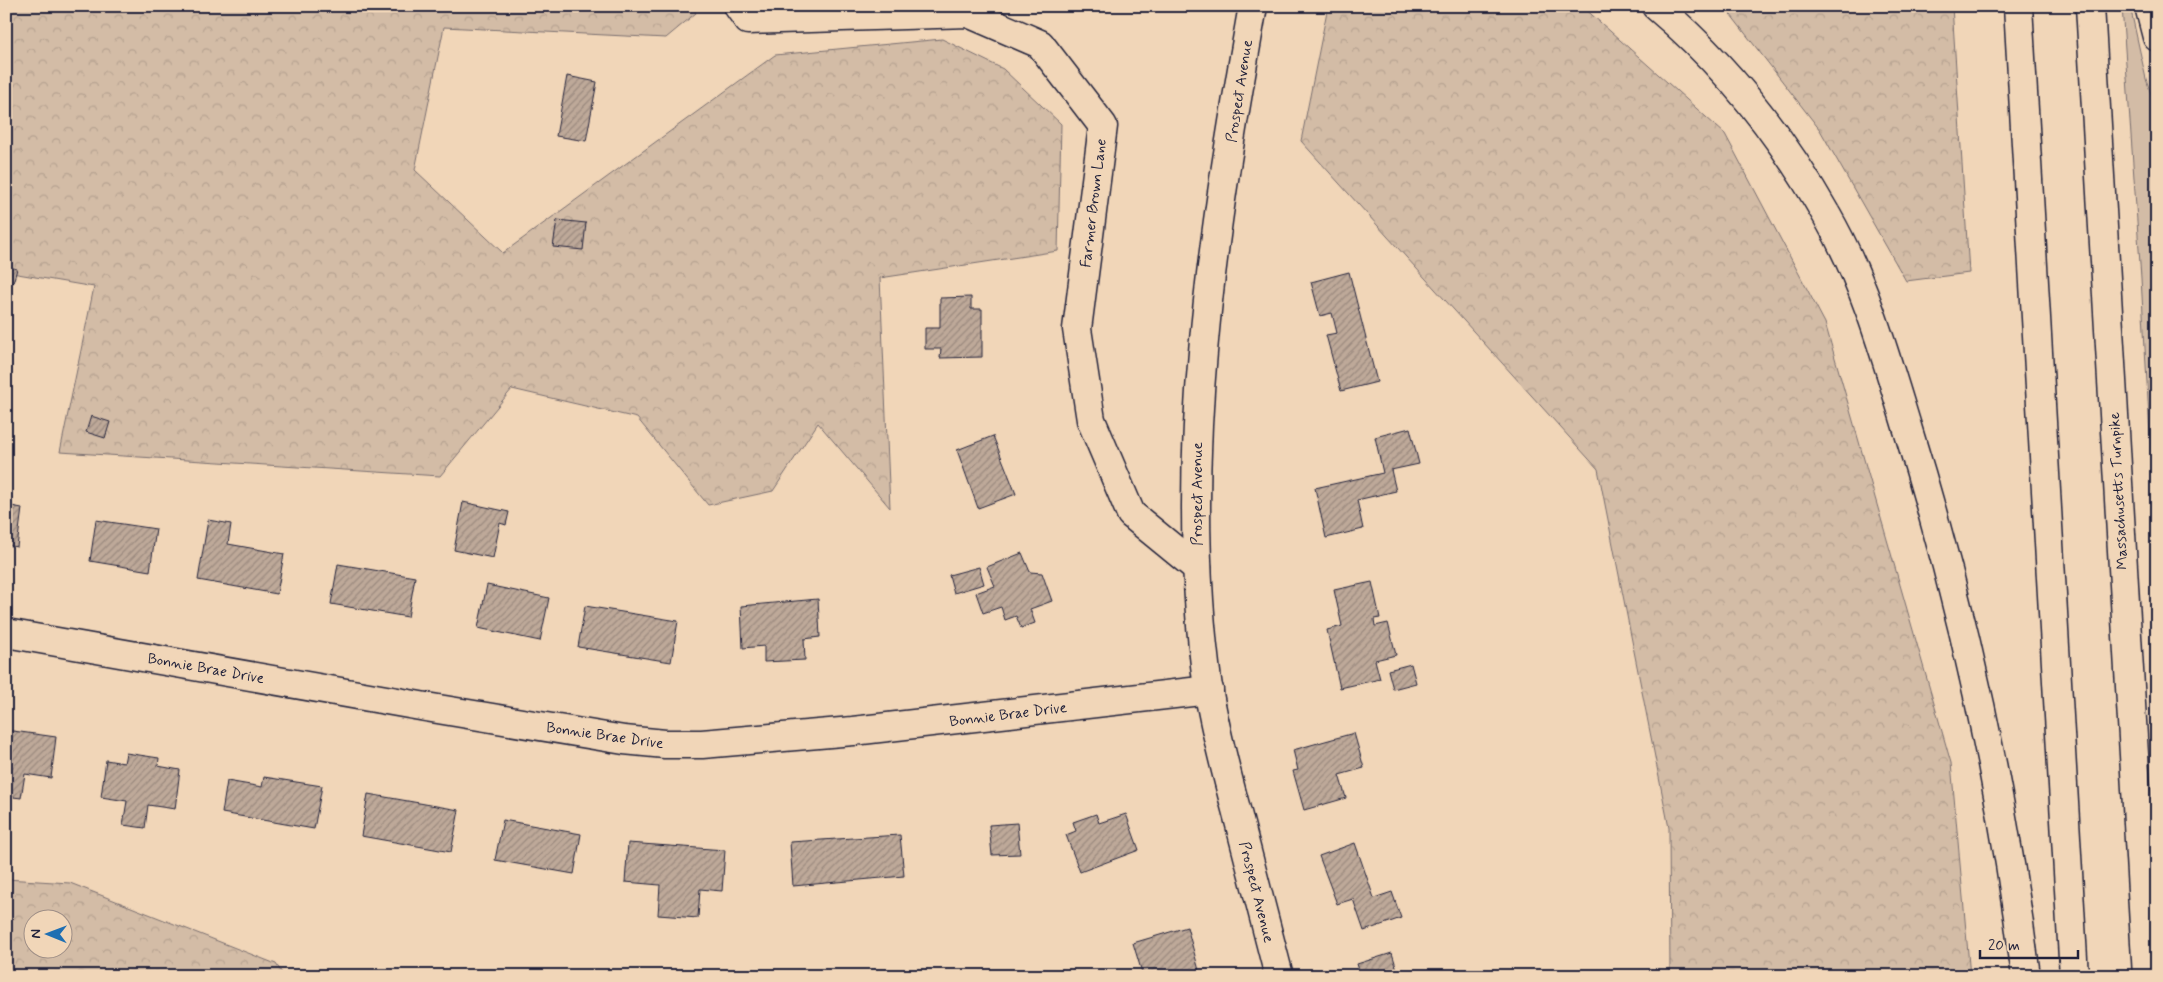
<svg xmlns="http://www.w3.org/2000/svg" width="2163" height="982" viewBox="0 0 2163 982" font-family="Mynerve,sans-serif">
  <defs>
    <pattern id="forest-crowns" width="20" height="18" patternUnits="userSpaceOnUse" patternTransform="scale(1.25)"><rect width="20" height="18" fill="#d3bca6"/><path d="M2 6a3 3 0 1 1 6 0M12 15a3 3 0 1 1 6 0" fill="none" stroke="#b5a190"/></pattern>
    <pattern id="building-hatch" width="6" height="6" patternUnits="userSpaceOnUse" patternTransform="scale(1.25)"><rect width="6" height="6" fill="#bea999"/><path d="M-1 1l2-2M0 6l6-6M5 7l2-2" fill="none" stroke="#9a897e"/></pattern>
  </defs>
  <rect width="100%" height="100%" fill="#f1d6b8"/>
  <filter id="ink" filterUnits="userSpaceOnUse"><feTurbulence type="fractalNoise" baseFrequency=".02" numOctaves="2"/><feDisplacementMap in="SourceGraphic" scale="10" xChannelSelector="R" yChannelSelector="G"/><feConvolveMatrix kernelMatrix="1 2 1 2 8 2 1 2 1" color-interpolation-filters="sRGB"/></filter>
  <g filter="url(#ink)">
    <path fill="#d3bca6" stroke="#7a6f70" d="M2122,6H2130L2146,79L2157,111V557L2141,278Z"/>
    <g fill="url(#forest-crowns)" stroke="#7a6f70" fill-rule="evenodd">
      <path d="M6,6H692L696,13L666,38L444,27L415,170L503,253L775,55L942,39L1003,69L1061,124L1058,251L880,278L890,508L818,423L773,491L708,505L637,418L512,389L440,476L60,452L94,287L6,272Z"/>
      <path d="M1328,6H1582L1725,134L1825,323L1951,763L1970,976H1670L1669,828L1598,469L1301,141Z"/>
      <path d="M1724,6H1952L1969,273L1906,281L1820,130Z"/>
      <path d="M6,879L70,883L276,964L284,976H6ZM32,920H62V950H32Z"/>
    </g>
    <g fill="url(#building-hatch)" stroke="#22223b">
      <path d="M567,76L597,82L586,141L556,136Z"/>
      <path d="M557,220L586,223L583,250L553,247Z"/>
      <path d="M6,266L17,269L13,283L6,281Z"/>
      <path d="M1349,272L1377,382L1341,391L1326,335L1337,333L1332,313L1320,316L1311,282Z"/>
      <path d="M971,297V309H982V357L940,358L941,349H925V328H940V298Z"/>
      <path d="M91,416L110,422L105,438L86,432Z"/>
      <path d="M1410,428L1419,464L1391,470L1396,491L1357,500L1363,529L1326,538L1315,488L1383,473L1375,437Z"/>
      <path d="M993,436L1016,494L978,508L957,450Z"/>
      <path d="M463,502L509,512L506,525L500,523L493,558L454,550Z"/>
      <path d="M6,505L22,508L17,547L6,545Z"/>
      <path d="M96,520L156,529L150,571L90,561Z"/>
      <path d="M208,520L231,524L228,544L284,554L277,594L198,580Z"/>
      <path d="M1022,553L1030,572L1042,573L1052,601L1030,609L1035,623L1021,628L1016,616L1005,620L1001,607L983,613L976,593L995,586L987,567Z"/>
      <path d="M338,564L415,577L408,617L331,604Z"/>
      <path d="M979,567L984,584L954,593L949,575Z"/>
      <path d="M1372,582L1380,618L1374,619L1375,626L1388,623L1396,655L1375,660L1380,679L1340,688L1327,630L1342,626L1334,590Z"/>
      <path d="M487,585L549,598L540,641L478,628Z"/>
      <path d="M818,599L820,637L804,639L805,660L764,662V646L743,648L741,606Z"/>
      <path d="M585,606L678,621L671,662L578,647Z"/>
      <path d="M1411,664L1416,683L1393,689L1388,670Z"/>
      <path d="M6,730L56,737L51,778L25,774L21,798L6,796Z"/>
      <path d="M1354,733L1364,768L1339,775L1346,798L1304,810L1293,771L1298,770L1293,750Z"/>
      <path d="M126,753L159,758L158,766L180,770L175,809L148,805L145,828L123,825L127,801L101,797L106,760L124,763Z"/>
      <path d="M264,777L322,786L314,829L222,813L227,781L262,787Z"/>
      <path d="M368,794L459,810L451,852L361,836Z"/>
      <path d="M1096,814L1099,823L1126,814L1139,850L1080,872L1066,835L1076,831L1073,822Z"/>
      <path d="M503,820L581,834L574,874L495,860Z"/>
      <path d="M1017,823L1020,854L992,855L989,825Z"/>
      <path d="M900,835L904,876L793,886L790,842Z"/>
      <path d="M628,843L725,850L722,891L700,889L698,918L658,915L660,885L625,882Z"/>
      <path d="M1355,843L1374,898L1392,892L1401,918L1364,931L1353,899L1337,904L1319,856Z"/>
      <path d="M1187,927L1200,974L1193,976H1143L1133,943Z"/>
      <path d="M1392,953L1399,976H1361L1357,964Z"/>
    </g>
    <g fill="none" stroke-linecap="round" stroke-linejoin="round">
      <g stroke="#22223b" stroke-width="31">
        <g id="street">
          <path d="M738,6L748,20L968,13L1040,44L1103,126L1077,329L1091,420L1131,514L1197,568"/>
          <path d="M6,633L426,707L624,740L665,744H702L853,731L1209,690"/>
        </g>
      </g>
      <g stroke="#22223b" stroke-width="31">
        <path id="secondary" d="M1253,6C1213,231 1176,460 1208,688C1215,730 1226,772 1237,813C1251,867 1265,922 1279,976"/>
      </g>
      <g stroke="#22223b" stroke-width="31">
        <g id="highway">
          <path d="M1656,6C1725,64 1783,138 1827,216C1865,282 1886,358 1908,430C1963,608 2003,791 2026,976"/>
          <path d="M2018,6L2074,976"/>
          <path d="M2090,6L2147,976"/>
          <path d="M2149,6L2157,37"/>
        </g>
      </g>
      <use href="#street" stroke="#f1d6b8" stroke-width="28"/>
      <use href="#secondary" stroke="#f1d6b8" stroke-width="28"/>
      <use href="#highway" stroke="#f1d6b8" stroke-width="28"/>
    </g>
  </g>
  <g text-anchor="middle" stroke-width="4.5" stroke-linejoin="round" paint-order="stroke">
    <g font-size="15" fill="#22223b" stroke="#f1d6b8">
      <text transform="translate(1239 91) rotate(-81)" y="5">Prospect Avenue</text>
      <text transform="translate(1093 203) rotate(-83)" y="5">Farmer Brown Lane</text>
      <text transform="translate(2118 491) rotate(-93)" y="5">Massachusetts Turnpike</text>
      <text transform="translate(1197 494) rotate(-90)" y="5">Prospect Avenue</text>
      <text transform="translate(206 668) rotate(10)" y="5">Bonnie Brae Drive</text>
      <text transform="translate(1008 714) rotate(-7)" y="5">Bonnie Brae Drive</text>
      <text transform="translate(605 735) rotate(8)" y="5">Bonnie Brae Drive</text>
      <text transform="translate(1257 892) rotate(76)" y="5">Prospect Avenue</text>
    </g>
  </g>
  <rect width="2163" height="982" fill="none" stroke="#f1d6b8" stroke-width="25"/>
  <rect x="12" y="12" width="2138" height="957" fill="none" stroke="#22223b" stroke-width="2" filter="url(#ink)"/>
  <g transform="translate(48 934) rotate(271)"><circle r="24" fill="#f1d6b8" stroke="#9e8e86"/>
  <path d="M0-4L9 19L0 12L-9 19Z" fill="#1f6fb2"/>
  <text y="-8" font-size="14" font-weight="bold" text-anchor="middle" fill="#22223b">N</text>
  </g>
  <path d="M1980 950v8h98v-8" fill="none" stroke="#22223b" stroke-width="2.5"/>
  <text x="1988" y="950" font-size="15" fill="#22223b" stroke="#f1d6b8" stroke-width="4" paint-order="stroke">20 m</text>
</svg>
